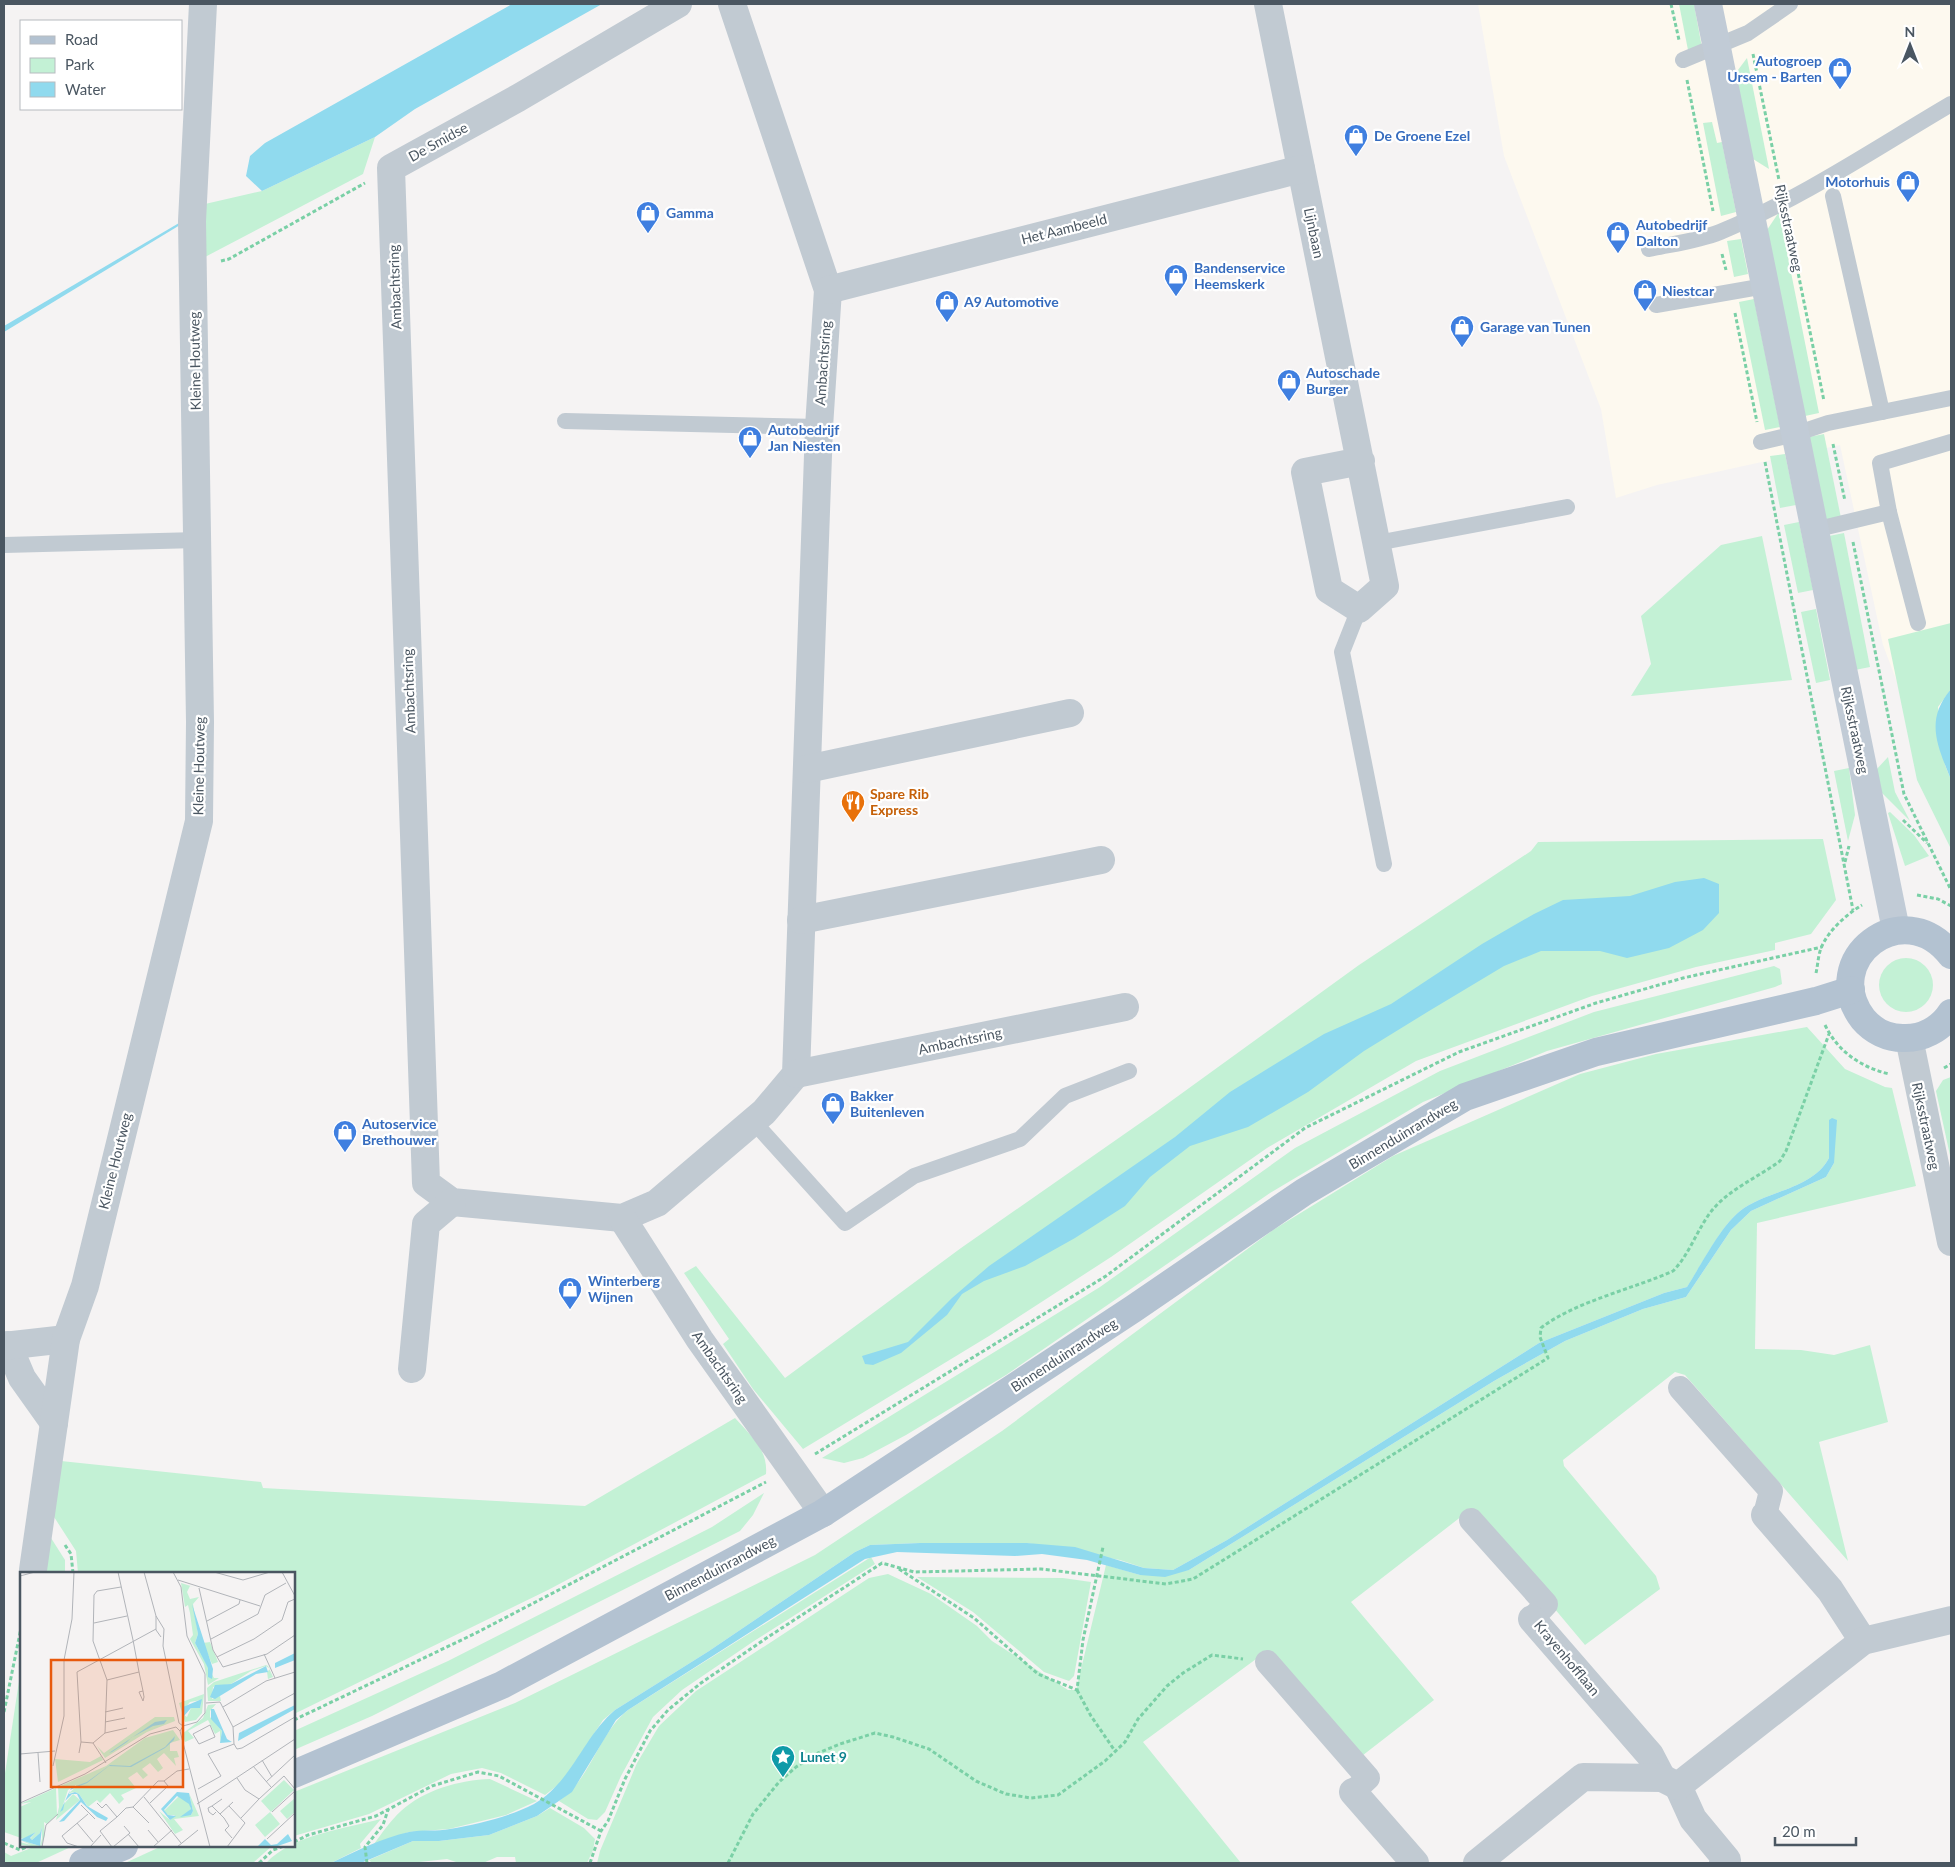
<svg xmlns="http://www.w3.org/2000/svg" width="1955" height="1867" viewBox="0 0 1955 1867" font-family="Lato,sans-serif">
  <rect width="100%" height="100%" fill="#f5f3f3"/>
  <path fill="#fdf9ef" d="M1478,4H1951V754L1930,769L1883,645L1840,445L1657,485L1616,498L1601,409L1504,156Z"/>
  <g fill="#c3f1d5">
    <path d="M1679,4H1694L1702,48L1688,50Z"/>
    <path d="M1747,58L1769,169L1753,159L1735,74Z"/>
    <path d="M1712,122L1717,143L1722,142L1736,212L1721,216L1703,123Z"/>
    <path d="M375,137L363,174L205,257V204L262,191Z"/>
    <path d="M1779,212L1819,413L1805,416L1767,230Z"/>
    <path d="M1741,239L1748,274L1734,277L1727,241Z"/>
    <path d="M1754,299L1780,427L1765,430L1739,302Z"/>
    <path d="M1824,434L1841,518L1826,521L1809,437Z"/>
    <path d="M1785,454L1796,505L1780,508L1770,456Z"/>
    <path d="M1799,522L1813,590L1798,593L1784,525Z"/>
    <path d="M1844,533L1870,667L1855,670L1829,536Z"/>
    <path d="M1762,536L1792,680L1631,696L1651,664L1641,616L1721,545Z"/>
    <path d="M1816,609L1830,680L1816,683L1801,612Z"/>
    <path d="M1951,623V689L1938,707L1945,765L1951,780V849L1917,780L1888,639Z"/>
    <path d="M1888,757L1895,792L1910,821L1881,792L1876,770Z"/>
    <path d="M1849,768L1855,815L1848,841L1834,771Z"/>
    <path d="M1890,812L1914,835L1929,856L1905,866L1888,813Z"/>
    <path d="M1823,839L1836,900L1811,934L1775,943V950L1696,967L1592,996L1416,1061L1267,1148L1111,1257L989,1336L803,1449L753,1389L723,1344L729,1339L684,1273L696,1266L785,1378L961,1248L1156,1112L1359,965L1531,851L1538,842Z"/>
    <circle cx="1906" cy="985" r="27"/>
    <path d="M1774,966L1780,969L1782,984L1775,987L1547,1051L1423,1102L1270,1193L1006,1375L906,1435L863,1458L844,1463L822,1458L1100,1287L1295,1148L1440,1071L1594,1012Z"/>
    <path d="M1807,1027L1845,1069L1885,1087L1892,1088L1916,1186L1757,1223L1755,1349L1801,1350L1834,1355L1870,1345L1888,1422L1819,1442L1848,1561L1685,1375L1675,1372L1563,1460L1564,1466L1656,1576L1660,1589L1585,1645L1471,1509L1351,1602L1434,1700L1358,1759L1267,1651L1143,1742L1241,1863H597L600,1851L637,1763L659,1726L696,1691L869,1578L888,1574L931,1594L977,1626L992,1641L1068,1690H1076L1106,1565L1140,1575L1189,1570L1494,1381L1565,1341L1643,1309L1686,1297L1731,1230L1751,1211L1826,1177L1834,1163L1829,1120V1158C1812,1190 1767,1190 1740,1211C1721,1226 1701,1266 1687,1287L1664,1293L1539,1343L1227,1540L1173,1570L1144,1568L1120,1560L1027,1543H920L870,1545L855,1552L709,1651L615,1710L603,1720L563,1781L545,1795L501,1773L482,1768L451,1774L369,1814L294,1836V1792L515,1703L815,1555L1002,1431L1273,1230L1393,1156L1580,1074L1656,1054Z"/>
    <path d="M1951,1077V1160L1936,1091L1943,1080Z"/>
    <path d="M735,1418C751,1436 768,1449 766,1474L548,1590L294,1714V1573H78L76,1551L47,1506L61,1461L261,1482L263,1488L585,1506Z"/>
    <path d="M764,1493L753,1515L740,1531L372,1716L294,1750V1731L448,1661L712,1527Z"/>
    <path d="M44,1527L65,1560V1573H36Z"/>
    <path d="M871,1557L875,1564L754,1641L682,1690L653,1717L621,1776L605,1812L597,1820L588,1819L559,1801C591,1779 598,1734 628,1710Z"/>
    <path d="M917,1577L1063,1578L1091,1582L1074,1676L1069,1681L1044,1672L973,1612Z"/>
    <path d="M21,1668V1838L4,1832V1780Z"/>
    <path d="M490,1779L537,1801L506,1815L449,1829L409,1832L374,1844C382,1833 391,1820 401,1811C424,1790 459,1780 490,1779Z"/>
    <path d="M550,1808L584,1828L595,1839L593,1850L587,1863H516L515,1857H497L483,1863H459L447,1859L410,1863H372L369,1860L413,1841H439L489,1835L537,1816Z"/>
    <path d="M381,1819L360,1844L361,1848L331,1863H266C294,1834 344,1829 381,1819Z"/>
    <path d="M36,1846H73L36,1863H4V1852L11,1856Z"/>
    <path d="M162,1846H272L253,1863H125Z"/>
  </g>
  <g fill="#90daee">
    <path d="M512,4H602L415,109L375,137L262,191L246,176L250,156L265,143Z"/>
    <path d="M179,223L180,225L4,332V326Z"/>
    <path d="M1951,689V780C1938,746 1924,721 1951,689Z"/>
    <path d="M1704,878L1719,884V913L1703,930L1669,948L1627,958L1600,951H1541L1504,966L1429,1011L1364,1051L1308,1092L1248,1127L1190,1146L1150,1177L1125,1206L1075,1238L1025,1266L984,1281L962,1294L947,1315L901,1353L873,1365L865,1364L862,1356L908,1342L952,1298L989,1266L1175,1137L1230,1092L1324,1034L1391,1004L1482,944L1534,914L1563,900L1630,896L1675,882Z"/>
    <path d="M1832,1118L1837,1120L1834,1163L1826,1177L1751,1211L1731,1230L1686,1297L1643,1309L1565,1341L1494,1381L1189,1570L1165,1577L1140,1575L1087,1560L1042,1554L1015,1556L897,1552L865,1559L628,1710L616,1720L572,1792L537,1816L489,1835L439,1841H413L361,1863H331C356,1851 382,1838 409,1832C422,1829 437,1832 450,1829C477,1824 509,1817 534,1804C572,1782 583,1737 615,1710L709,1651L855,1552L870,1545L920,1543H1027L1075,1547L1144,1568L1173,1570L1227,1540L1539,1343L1664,1293L1687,1287C1701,1265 1721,1226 1740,1211C1767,1190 1812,1190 1829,1158V1120Z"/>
  </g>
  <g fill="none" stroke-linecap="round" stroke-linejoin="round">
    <g stroke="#7ad0a6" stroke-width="3" stroke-dasharray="4 2.5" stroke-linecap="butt">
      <path d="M1671,4L1679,40"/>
      <path d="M1753,54L1779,180"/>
      <path d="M1687,80L1713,211"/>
      <path d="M1788,223L1824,401"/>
      <path d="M1722,254L1726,270"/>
      <path d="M221,261L229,259L365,183"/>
      <path d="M1735,313L1757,422"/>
      <path d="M1833,444L1845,501"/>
      <path d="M1765,462L1853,910"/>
      <path d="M1853,542L1904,794L1951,890"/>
      <path d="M1903,820L1927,843"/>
      <path d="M1845,862L1849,846"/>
      <path d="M1917,895L1938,899L1951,906"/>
      <path d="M1816,973C1818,965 1818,954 1822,946C1829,930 1847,914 1862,905"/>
      <path d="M1825,1025C1838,1052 1861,1067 1889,1074"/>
      <path d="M1944,1068L1951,1064"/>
      <path d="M815,1454L1106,1276L1305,1128L1459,1052L1596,1003L1683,978L1822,947"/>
      <path d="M65,1545L71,1554L73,1573"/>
      <path d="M899,1569L974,1618L1038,1674L1077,1690L1083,1640L1103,1547"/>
      <path d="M1077,1690L1091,1716L1115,1751"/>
      <path d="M4,1712L21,1628"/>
      <path d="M294,1720L474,1634L766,1482"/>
      <path d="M294,1842L308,1835L376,1816L432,1786L478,1772L499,1776L601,1831"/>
      <path d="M4,1843L20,1850L28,1846"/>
      <path d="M259,1863L273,1850L284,1846"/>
      <path d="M367,1863L365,1847L383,1825L388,1810"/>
      <path d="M590,1863L601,1831L608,1821L625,1779L650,1731L668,1710L701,1683L768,1637L882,1563L914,1572L1041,1569L1166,1584L1193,1579L1548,1358L1540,1337L1541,1328C1574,1302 1633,1289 1673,1271C1689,1255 1696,1232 1710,1213C1727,1190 1757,1178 1780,1161L1786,1151L1829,1034"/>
      <path d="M728,1863L753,1814L779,1782L796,1767L818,1753L840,1744L875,1733L893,1737L929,1749L976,1781L1006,1794L1031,1798L1058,1795L1105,1761L1125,1742L1138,1719L1167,1686L1183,1673L1212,1655L1243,1659"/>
    </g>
    <g stroke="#c1cad2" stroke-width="16">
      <path d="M1683,60L1748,33L1790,4"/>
      <path d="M1649,249C1672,244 1698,241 1720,232C1801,199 1876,148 1951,104"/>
      <path d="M1656,305L1765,286"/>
      <path d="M1882,412L1951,398"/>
      <path d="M565,421L819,427"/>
      <path d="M1761,442L1795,434L1828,423L1882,412L1833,196"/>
      <path d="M1889,512L1880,463L1951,442"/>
      <path d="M1814,530L1889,512L1918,623"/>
      <path d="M1377,543L1567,507"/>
      <path d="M4,545L198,540"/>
      <path d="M1359,609L1342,652L1384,864"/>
      <path d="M753,1121L845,1223L914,1176L1020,1139L1065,1096L1129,1071"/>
    </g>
    <g stroke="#c1cad2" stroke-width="24">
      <path d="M1680,1388L1771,1491L1765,1515"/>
      <path d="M1471,1520L1546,1604L1532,1619"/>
      <path d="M1267,1662L1368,1778L1353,1792"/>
    </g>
    <g stroke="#c1cad2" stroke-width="28">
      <path d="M678,4L518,98L391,168L426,1183L452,1202L622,1218L657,1203L764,1112L796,1074L819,427L828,290L732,4"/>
      <path d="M1268,4L1385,586L1359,609L1329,590L1305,472L1361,461"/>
      <path d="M828,290L1301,169"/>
      <path d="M807,769L1070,713"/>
      <path d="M801,920L1101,860"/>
      <path d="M1909,1038L1951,1242"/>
      <path d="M796,1074L1125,1007"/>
      <path d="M622,1218L700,1340L823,1513"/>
      <path d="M8,1345L22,1378L54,1423"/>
      <path d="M4,1346L66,1339"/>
      <path d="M412,1369L426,1224L452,1202"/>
      <path d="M1765,1515L1830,1590L1863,1641"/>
      <path d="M33,1570L66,1339L85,1286L199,821L200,722L192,221L203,4"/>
      <path d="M1532,1619L1650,1755L1662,1778"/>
      <path d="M1678,1786L1693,1819L1727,1860L1723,1863"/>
      <path d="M1353,1792L1415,1863"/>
      <path d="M1477,1863L1583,1777L1662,1778L1678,1786L1863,1641L1951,1620"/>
    </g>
    <path stroke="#c1cbd6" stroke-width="28" d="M1708,4L1896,930"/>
    <g stroke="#b3c2d1" stroke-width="28">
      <path d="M1951,955C1903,893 1818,960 1863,1019C1873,1031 1888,1038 1903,1038C1922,1039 1941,1029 1951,1013"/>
      <path d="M294,1774L502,1685L823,1513L1133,1309L1304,1192L1465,1097L1596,1052L1816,1001L1851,990"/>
      <path d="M83,1863L124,1846"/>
    </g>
  </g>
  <defs>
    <g id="shop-pin" transform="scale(1.25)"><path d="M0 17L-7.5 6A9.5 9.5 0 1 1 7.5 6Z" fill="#3f7fe0" stroke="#fff"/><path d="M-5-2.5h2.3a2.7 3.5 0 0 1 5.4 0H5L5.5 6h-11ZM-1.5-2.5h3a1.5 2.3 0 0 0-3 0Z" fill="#fff"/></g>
    <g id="restaurant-pin" transform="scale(1.25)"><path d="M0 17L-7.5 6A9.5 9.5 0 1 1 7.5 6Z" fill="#e8710a" stroke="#fff"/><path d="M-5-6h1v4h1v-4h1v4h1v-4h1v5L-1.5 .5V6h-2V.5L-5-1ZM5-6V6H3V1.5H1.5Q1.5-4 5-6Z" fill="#fff"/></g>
    <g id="sight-pin" transform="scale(1.25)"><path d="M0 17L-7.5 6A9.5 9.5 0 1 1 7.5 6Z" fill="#0f9aa8" stroke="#fff"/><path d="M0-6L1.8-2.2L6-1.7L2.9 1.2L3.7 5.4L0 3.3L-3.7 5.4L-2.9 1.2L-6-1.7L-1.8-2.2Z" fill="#fff"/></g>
  </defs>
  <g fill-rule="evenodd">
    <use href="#shop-pin" x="1840" y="69"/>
    <use href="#shop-pin" x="1356" y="136"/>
    <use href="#shop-pin" x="1908" y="182"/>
    <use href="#shop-pin" x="648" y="213"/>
    <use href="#shop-pin" x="1618" y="233"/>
    <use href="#shop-pin" x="1176" y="276"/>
    <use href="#shop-pin" x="1645" y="291"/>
    <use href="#shop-pin" x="947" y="302"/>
    <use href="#shop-pin" x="1462" y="327"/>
    <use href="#shop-pin" x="1289" y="381"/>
    <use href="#shop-pin" x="750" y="438"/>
    <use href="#restaurant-pin" x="853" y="802"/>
    <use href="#shop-pin" x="833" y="1104"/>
    <use href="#shop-pin" x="345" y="1132"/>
    <use href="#shop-pin" x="570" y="1289"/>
    <use href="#sight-pin" x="783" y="1757"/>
  </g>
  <g text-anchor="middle" stroke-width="4.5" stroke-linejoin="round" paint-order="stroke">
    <g font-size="14" font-weight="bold" fill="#366cbe" stroke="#fff" text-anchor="start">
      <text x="1822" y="66" text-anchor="end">Autogroep<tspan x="1822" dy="16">Ursem - Barten</tspan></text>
      <text x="1374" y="141">De Groene Ezel</text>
      <text x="1890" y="187" text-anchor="end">Motorhuis</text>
      <text x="666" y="218">Gamma</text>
      <text x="1636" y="230">Autobedrijf<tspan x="1636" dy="16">Dalton</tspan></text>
      <text x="1194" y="273">Bandenservice<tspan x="1194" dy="16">Heemskerk</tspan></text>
      <text x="1662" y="296">Niestcar</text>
      <text x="964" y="307">A9 Automotive</text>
      <text x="1480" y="332">Garage van Tunen</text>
      <text x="1306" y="378">Autoschade<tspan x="1306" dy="16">Burger</tspan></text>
      <text x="768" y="435">Autobedrijf<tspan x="768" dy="16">Jan Niesten</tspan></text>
      <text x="850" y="1101">Bakker<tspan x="850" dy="16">Buitenleven</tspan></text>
      <text x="362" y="1129">Autoservice<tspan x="362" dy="16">Brethouwer</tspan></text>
      <text x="588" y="1286">Winterberg<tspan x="588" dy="16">Wijnen</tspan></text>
    </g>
    <g font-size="14" fill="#4a5661" stroke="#fff">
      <text transform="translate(438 142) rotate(-29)" y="5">De Smidse</text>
      <text transform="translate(1789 228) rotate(78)" y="5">Rijksstraatweg</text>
      <text transform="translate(1064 229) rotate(-14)" y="5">Het Aambeeld</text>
      <text transform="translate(1314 233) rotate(78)" y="5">Lijnbaan</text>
      <text transform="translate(395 287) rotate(-92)" y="5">Ambachtsring</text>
      <text transform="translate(195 361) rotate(-91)" y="5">Kleine Houtweg</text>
      <text transform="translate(823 363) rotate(-86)" y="5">Ambachtsring</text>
      <text transform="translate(409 691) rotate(-92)" y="5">Ambachtsring</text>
      <text transform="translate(1855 730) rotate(78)" y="5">Rijksstraatweg</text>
      <text transform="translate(199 766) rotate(-89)" y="5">Kleine Houtweg</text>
      <text transform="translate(960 1041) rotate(-12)" y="5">Ambachtsring</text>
      <text transform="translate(1926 1126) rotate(78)" y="5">Rijksstraatweg</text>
      <text transform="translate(1403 1134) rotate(-31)" y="5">Binnenduinrandweg</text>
      <text transform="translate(115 1161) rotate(-76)" y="5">Kleine Houtweg</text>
      <text transform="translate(1064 1355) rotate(-33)" y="5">Binnenduinrandweg</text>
      <text transform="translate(720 1367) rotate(55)" y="5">Ambachtsring</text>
      <text transform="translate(720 1568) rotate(-28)" y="5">Binnenduinrandweg</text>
      <text transform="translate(1567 1658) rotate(50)" y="5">Krayenhofflaan</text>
    </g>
    <g font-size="14" font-weight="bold" fill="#c56008" stroke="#fff" text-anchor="start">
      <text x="870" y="799">Spare Rib<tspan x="870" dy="16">Express</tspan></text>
    </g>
    <g font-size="14" font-weight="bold" fill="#0d838f" stroke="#fff" text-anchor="start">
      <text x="800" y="1762">Lunet 9</text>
    </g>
  </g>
  <g transform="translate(20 1572)">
    <rect width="275" height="275" fill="#f5f3f3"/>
    <path d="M161,11L174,15L170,14L167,20L170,27L179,25L173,32L178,62L175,71L194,106H199L188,113L184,92L170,67L173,63L170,41L168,33L165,35ZM190,70L198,90L192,92L183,71ZM246,93L248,94L253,105L248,107L247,100L250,97L246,94L231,99L211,112L193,115L192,127L200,124L201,129H188L187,116L194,110ZM184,122L182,141L176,148L165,150L159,131ZM181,128L180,136H171L167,145L164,143L162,139L170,130ZM196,132L190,139V145L202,159L200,170V159L195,162L188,148L168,159L174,166L165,170L162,162L183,146L188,133ZM135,145H154L155,149L127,160L85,186L77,174L84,181ZM153,158L160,168L150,171V179H157L159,185L154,186L156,194L144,181L137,187L143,196L138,200L130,191L122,197L128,203L123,207L117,200L108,206L116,216L101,223L104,227L99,232L90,221L80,231L77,228L68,235L59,222L55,220L49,221L56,215V213L48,218L43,233L53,222L60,228L36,248L39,235L38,215L86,194L125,166ZM81,184L83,188L38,210L35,187L70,190ZM264,208L274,218L251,240L241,229ZM36,216L37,243L27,252L24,250L25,263L21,275L0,273V270L11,273L0,268L20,274L22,267V255L20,261L12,268L10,267L16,260L4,267L0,266V235L11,230L0,232ZM169,221L179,244L154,247L163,258L155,262L139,239L150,248L155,243H148L144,239L159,224L170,232L171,237L167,241L171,243L173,239ZM275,226V240L267,247L260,239ZM250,240L260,252L245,265L235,253Z" fill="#c3f1d5" fill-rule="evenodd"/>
    <path d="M172,32L193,97L192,107L188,105V96L175,71L178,62ZM275,81V88L255,96V91ZM246,94L248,100L236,102L195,127L190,125L195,113L211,112ZM182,127L180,136H171L164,144L163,135ZM275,133V137L218,169L219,161ZM191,137H194L207,167L212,170L200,171L202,159L191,147ZM147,148L144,152L133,154L111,166L107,170L92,180L89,181L135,150ZM155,164L154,168L145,176L111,195L89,194L67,211L50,218L49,222L55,220L59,222L67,234L88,246L86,249L77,245L61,230L44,249L39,250L60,228L57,222H52L45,229L43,238L40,240L51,216L67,210L90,193L110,194L145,175ZM157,220L169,221L173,239L171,243L160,245L171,237L169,232L157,224L144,238L148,243L156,244L150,248L141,237ZM22,255L20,274L0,268L16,260L10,266L12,268L20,261ZM268,262L272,269L255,275H237L245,267L251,273L257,272Z" fill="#90daee"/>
    <path fill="none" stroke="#b1b4b9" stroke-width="1" d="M98,0L113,68L119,100L123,119L124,125L123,129L119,120L123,119M124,0L136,44V58L141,65M153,0L161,15L167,64L185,102V141L177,150L163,154M194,0L223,8L250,0M262,0L275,24M0,4L15,0M158,8L240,34M179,16L193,78L203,95L247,82L275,63M136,44L144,57L143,74L159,151L163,154L160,159L156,155M187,49L219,32L220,28M74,51L107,44M191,67L238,42L245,23L266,11M244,82L255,106M197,85L234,67L262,48L268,30L275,27M87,108L119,100M186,131L200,130L213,155L214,172M203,135L246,109L275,100M85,140L103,136M85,150L105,146M190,153L195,165L179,172L173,162ZM213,155L275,121M160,159L190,275M85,161L107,156M61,170L73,171L85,161L87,108L73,69L74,23L77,19L101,15M73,171L86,191M214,172L217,177L222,176L275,145M18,181L20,210M59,181L61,170L57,100L136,57M0,182L35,179M242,188L252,205M33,194L44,144V88L52,47L54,0M233,194L251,215M217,206L225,218L239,227L264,204L275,217M246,210L275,183M178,217L201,204L188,182L214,172M124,225L161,271M202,227L192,234L204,246L209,254L205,258L212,266M0,231L65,202L130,162L156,155M77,231L82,236L86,232L97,245L106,236L113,235L138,209H144L157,199L169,197M130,231L148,214L144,209M177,232L275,167M61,233L75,247M192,234L188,236L189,240L193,243L196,240M113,235L129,251M252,240L275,219M200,242L213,230M221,246L239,227M57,251L73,270M128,258L138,270M108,262L119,275M247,267L275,241M22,275L26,253L38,242M59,275L47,271L42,264L68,242M70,275L81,263M92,275L80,259L97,245M93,275L110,261L104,254M133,275L152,258M157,275L178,258M207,275L225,251L209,234"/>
    <path fill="#e8590c" fill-opacity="0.15" stroke="#e8590c" stroke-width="2.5" d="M31,88H163V215H31Z"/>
    <rect width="275" height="275" fill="none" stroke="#4a5661" stroke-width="2.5"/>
  </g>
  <rect width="1955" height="1867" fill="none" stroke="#4a5661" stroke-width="10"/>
  <rect x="20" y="20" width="162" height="90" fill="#ffffff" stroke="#b7bbc0"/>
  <rect x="30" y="36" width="25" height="8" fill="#b3c2d1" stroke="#b7bbc0"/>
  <text x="65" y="45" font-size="15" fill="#4a5661">Road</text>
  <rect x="30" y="58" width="25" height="15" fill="#c3f1d5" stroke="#b7bbc0"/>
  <text x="65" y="70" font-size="15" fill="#4a5661">Park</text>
  <rect x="30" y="82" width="25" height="15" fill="#90daee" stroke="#b7bbc0"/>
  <text x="65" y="95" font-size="15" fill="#4a5661">Water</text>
  <g transform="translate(1910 45)" stroke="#ffffff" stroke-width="4" paint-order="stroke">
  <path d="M0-4L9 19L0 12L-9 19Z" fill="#4a5661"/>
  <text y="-8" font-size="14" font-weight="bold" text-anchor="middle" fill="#4a5661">N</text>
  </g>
  <path d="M1775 1837v8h81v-8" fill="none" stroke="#4a5661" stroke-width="2.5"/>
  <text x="1782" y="1837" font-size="15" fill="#4a5661" stroke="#ffffff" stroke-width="4" paint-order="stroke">20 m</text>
</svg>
